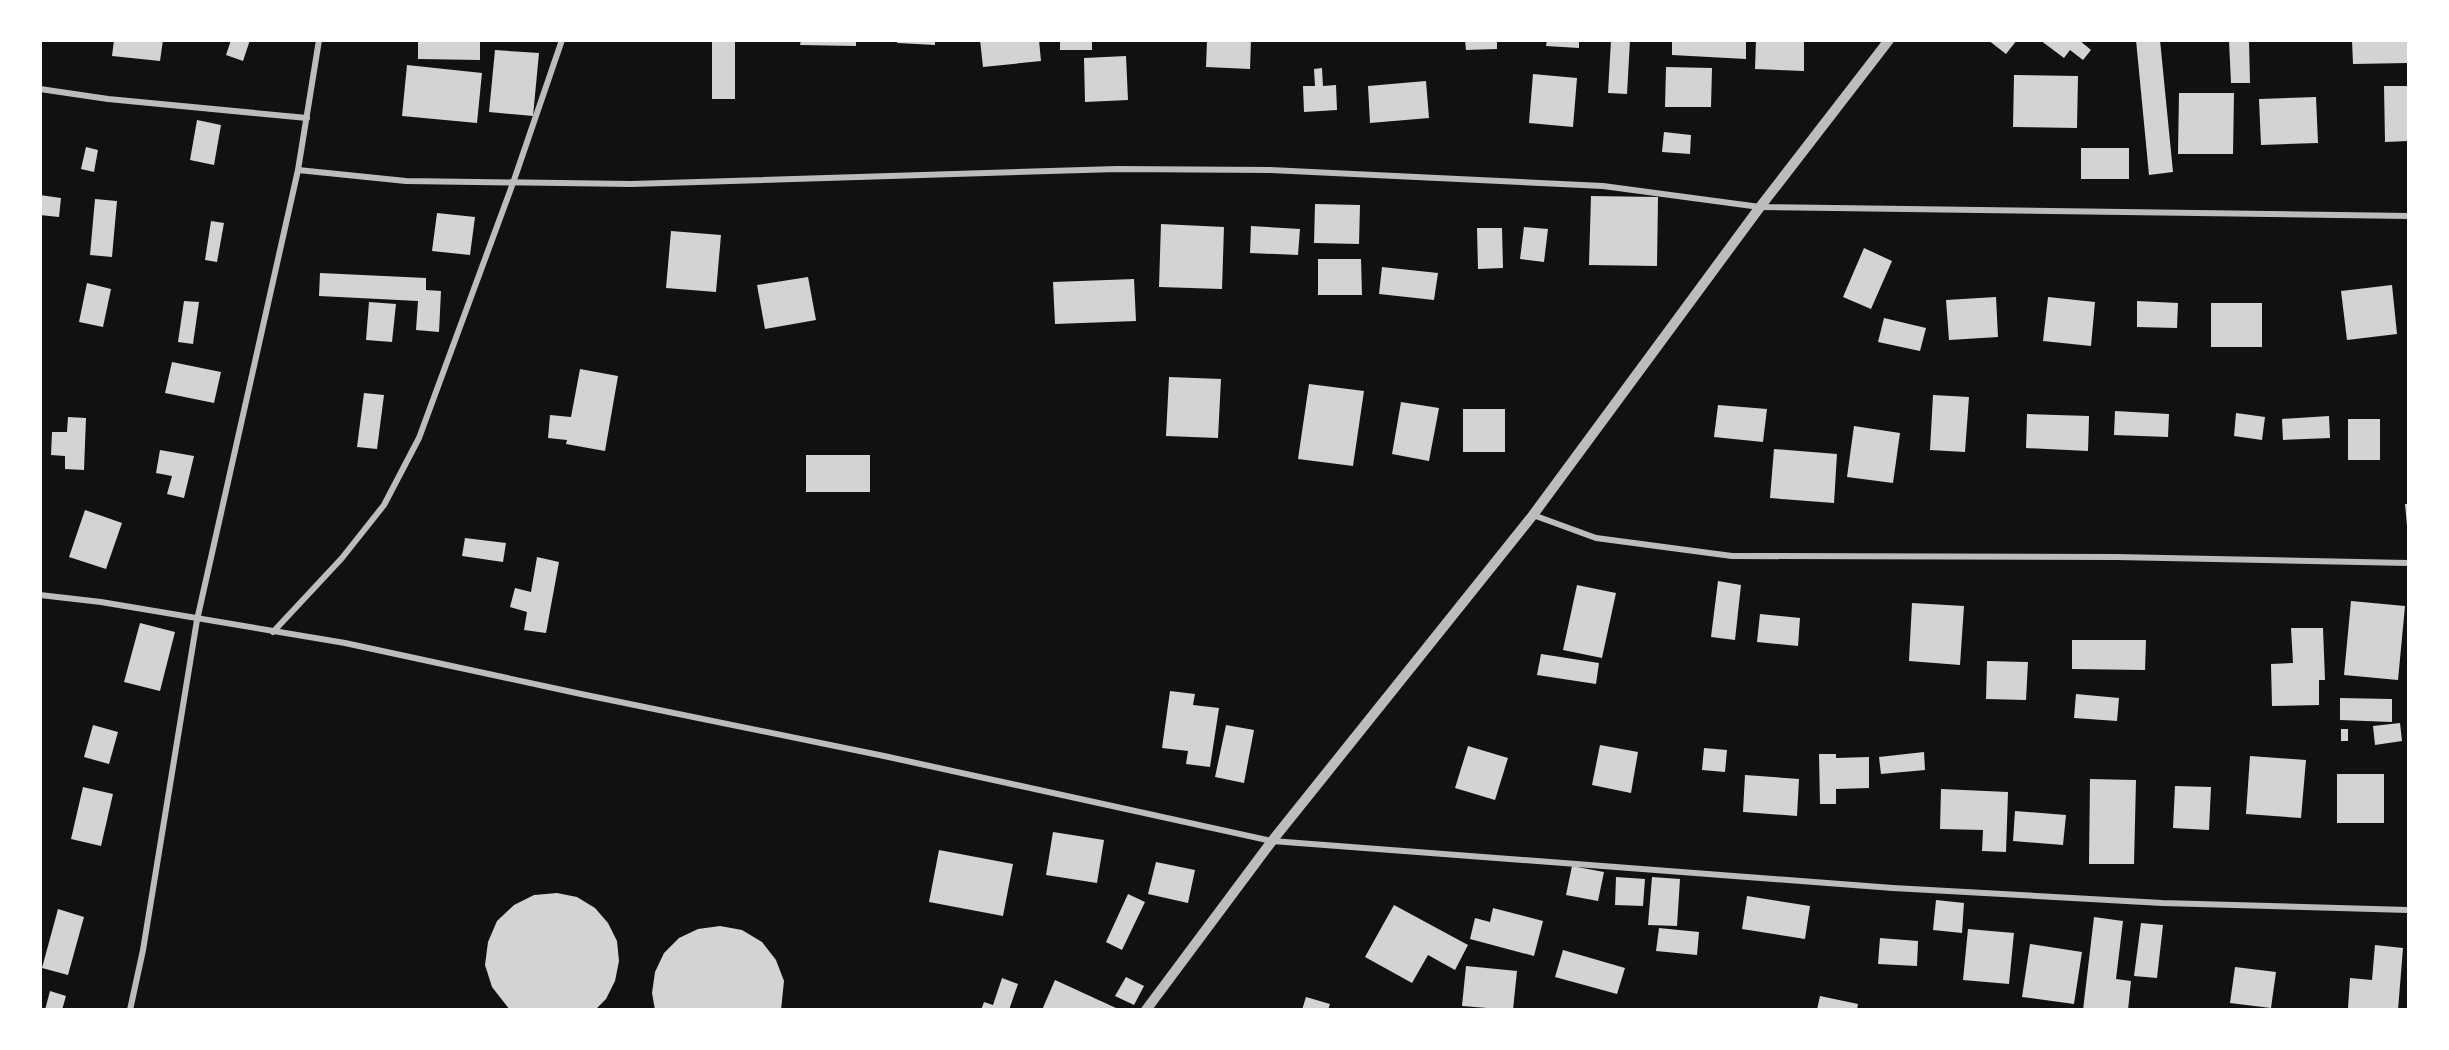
<svg xmlns="http://www.w3.org/2000/svg" width="2449" height="1050" viewBox="0 0 2449 1050" font-family="'Space Grotesk',sans-serif">
  <rect width="100%" height="100%" fill="#111"/>
  <g fill="#d3d3d3">
    <path d="M114,40H163L160,61L112,56Z"/>
    <path d="M231,40H250L243,61L226,55Z"/>
    <path d="M418,40H480V60L418,59Z"/>
    <rect x="712" y="40" width="23" height="59"/>
    <path d="M801,40H856V46L800,45Z"/>
    <path d="M897,40H935V45L897,43Z"/>
    <path d="M980,40H1039L1041,61L983,67Z"/>
    <rect x="1060" y="40" width="32" height="10"/>
    <path d="M1207,40H1251L1250,69L1206,67Z"/>
    <path d="M1465,40H1497V49L1466,50Z"/>
    <path d="M1547,40H1579V48L1546,46Z"/>
    <path d="M1611,40H1630L1627,94L1608,93Z"/>
    <path d="M1672,40H1746V59L1672,55Z"/>
    <path d="M1756,40H1804V71L1755,69Z"/>
    <path d="M1988,40H2017L2006,54Z"/>
    <path d="M2040,40H2079L2091,50L2083,60L2070,50L2064,58Z"/>
    <path d="M2136,40H2160L2173,172L2149,175Z"/>
    <path d="M2249,40L2250,83H2231L2229,41Z"/>
    <path d="M2352,40H2408V63L2353,64Z"/>
    <path d="M495,50L539,53L533,116L489,112Z"/>
    <path d="M1126,56L1128,100L1085,102L1084,58Z"/>
    <path d="M407,65L482,73L477,123L402,116Z"/>
    <path d="M1666,67L1712,68L1711,107H1665Z"/>
    <path d="M1322,68L1323,86L1336,85L1337,110L1304,112L1303,86H1315L1314,69Z"/>
    <path d="M1533,74L1577,78L1573,127L1529,123Z"/>
    <path d="M2014,75L2078,76L2077,128L2013,127Z"/>
    <path d="M1426,81L1429,118L1370,123L1368,86Z"/>
    <path d="M2384,86H2408V141L2385,142Z"/>
    <path d="M2179,93H2234L2233,154H2178Z"/>
    <path d="M2316,97L2318,143L2261,145L2259,99Z"/>
    <path d="M197,120L221,125L214,165L190,160Z"/>
    <path d="M1664,132L1691,135L1690,154L1662,152Z"/>
    <path d="M86,147L98,150L94,172L81,169Z"/>
    <rect x="2081" y="148" width="48" height="31"/>
    <path d="M40,195L61,198L59,217L40,215Z"/>
    <path d="M1591,196L1658,197L1657,266L1589,265Z"/>
    <path d="M95,199L117,201L112,257L90,255Z"/>
    <path d="M1315,204L1360,205L1359,244L1314,243Z"/>
    <path d="M437,213L475,217L470,255L432,251Z"/>
    <path d="M211,221L224,223L217,262L205,260Z"/>
    <path d="M1161,224L1224,227L1222,289L1159,287Z"/>
    <path d="M1251,226L1300,229L1298,255L1250,253Z"/>
    <path d="M1524,227L1548,229L1544,262L1520,259Z"/>
    <path d="M1477,228H1502L1503,268L1478,269Z"/>
    <path d="M671,231L721,235L716,292L666,288Z"/>
    <path d="M1864,248L1892,261L1871,309L1843,297Z"/>
    <path d="M1318,259H1361L1362,295H1318Z"/>
    <path d="M1382,267L1438,273L1434,300L1379,294Z"/>
    <path d="M320,273L426,278V290L441,291L439,332L416,330L418,301L319,296Z"/>
    <path d="M808,277L816,320L765,329L757,285Z"/>
    <path d="M1134,279L1136,321L1055,324L1053,282Z"/>
    <path d="M87,283L111,289L103,327L79,322Z"/>
    <path d="M2392,285L2397,334L2347,340L2341,291Z"/>
    <path d="M1996,297L1998,337L1949,340L1946,300Z"/>
    <path d="M2048,297L2095,302L2091,346L2043,341Z"/>
    <path d="M184,301L199,302L193,344L178,342Z"/>
    <path d="M2137,301L2178,303L2177,328L2137,327Z"/>
    <path d="M369,302L396,304L392,342L366,340Z"/>
    <rect x="2211" y="303" width="51" height="44"/>
    <path d="M1884,318L1926,328L1920,351L1878,342Z"/>
    <path d="M172,362L221,372L214,403L165,393Z"/>
    <path d="M580,369L618,376L605,451L566,444L567,440L548,438L550,415L571,417Z"/>
    <path d="M1169,377L1221,379L1218,438L1166,436Z"/>
    <path d="M1309,384L1364,391L1353,466L1298,459Z"/>
    <path d="M364,393L384,395L377,449L357,447Z"/>
    <path d="M1933,395L1969,397L1965,452L1930,450Z"/>
    <path d="M1401,402L1439,408L1429,461L1392,454Z"/>
    <path d="M1718,405L1767,409L1763,442L1714,437Z"/>
    <rect x="1463" y="409" width="42" height="43"/>
    <path d="M2115,411L2169,414L2168,437L2114,435Z"/>
    <path d="M2236,413L2265,417L2262,440L2234,436Z"/>
    <path d="M2027,414L2089,416L2088,451L2026,448Z"/>
    <path d="M2329,416L2330,438L2283,440L2282,419Z"/>
    <path d="M68,417L86,418L84,470L65,469V456L51,455L52,432H67Z"/>
    <rect x="2348" y="419" width="32" height="41"/>
    <path d="M1854,426L1900,433L1893,483L1847,477Z"/>
    <path d="M1774,449L1837,454L1834,503L1770,498Z"/>
    <path d="M160,450L194,456L184,498L167,494L172,476L156,473Z"/>
    <rect x="806" y="455" width="64" height="37"/>
    <path d="M2405,504H2408V526H2407Z"/>
    <path d="M85,510L122,523L106,569L69,557Z"/>
    <path d="M465,538L506,543L503,562L462,556Z"/>
    <path d="M537,557L559,562L546,633L524,630L527,612L510,607L515,588L531,592Z"/>
    <path d="M1718,581L1741,585L1735,640L1711,637Z"/>
    <path d="M1577,585L1616,593L1602,658L1563,650Z"/>
    <path d="M2351,601L2405,606L2398,680L2344,675Z"/>
    <path d="M1912,603L1964,606L1960,665L1909,661Z"/>
    <path d="M1760,614L1800,618L1798,646L1757,642Z"/>
    <path d="M140,623L175,632L160,691L124,682Z"/>
    <path d="M2291,628H2323L2325,680H2319V705L2272,706L2271,664L2293,663Z"/>
    <path d="M2072,640H2146L2145,670L2072,669Z"/>
    <path d="M1541,654L1599,663L1596,684L1537,675Z"/>
    <path d="M1987,661L2028,662L2026,700L1986,699Z"/>
    <path d="M1170,691L1195,694L1193,705L1219,708L1210,767L1186,764L1188,751L1162,748Z"/>
    <path d="M2076,694L2119,698L2117,721L2074,718Z"/>
    <path d="M2340,698L2392,699V722L2340,720Z"/>
    <path d="M2400,723L2402,741L2375,745L2373,726Z"/>
    <path d="M93,725L118,732L109,764L84,757Z"/>
    <path d="M1226,725L1254,730L1244,783L1215,777Z"/>
    <rect x="2341" y="729" width="7" height="12"/>
    <path d="M1600,745L1638,752L1631,793L1592,785Z"/>
    <path d="M1468,746L1508,758L1495,800L1455,788Z"/>
    <path d="M1704,748L1727,750L1725,772L1702,770Z"/>
    <path d="M1924,752L1925,770L1881,774L1879,757Z"/>
    <path d="M1819,754H1836V758L1869,757V788L1836,789V804H1820Z"/>
    <path d="M2250,756L2306,760L2301,818L2246,814Z"/>
    <rect x="2337" y="774" width="47" height="49"/>
    <path d="M1745,775L1799,779L1797,816L1743,812Z"/>
    <path d="M2090,779L2136,780L2134,864H2089Z"/>
    <path d="M2175,786L2211,787L2209,830L2173,828Z"/>
    <path d="M83,787L113,794L101,846L71,839Z"/>
    <path d="M1941,789L2008,792L2006,852L1982,851L1983,830L1940,829Z"/>
    <path d="M2015,811L2066,815L2063,845L2013,841Z"/>
    <path d="M1053,832L1104,840L1097,883L1046,875Z"/>
    <path d="M939,850L1013,864L1003,916L929,902Z"/>
    <path d="M1156,862L1195,870L1188,903L1148,894Z"/>
    <path d="M1572,866L1604,872L1598,901L1566,895Z"/>
    <path d="M1616,877L1645,879L1643,906L1615,905Z"/>
    <path d="M1652,877L1680,879L1677,926L1648,925Z"/>
    <path d="M557,893L577,897L595,908L608,923L617,941L619,961L615,981L606,999L595,1010H510L492,987L485,965L488,942L497,921L514,905L534,895Z"/>
    <path d="M1128,894L1145,902L1122,950L1106,942Z"/>
    <path d="M1747,896L1810,906L1805,939L1742,929Z"/>
    <path d="M1936,900L1964,903L1962,933L1933,930Z"/>
    <path d="M1394,905L1468,945L1455,970L1428,955L1412,983L1365,957Z"/>
    <path d="M1493,908L1543,921L1534,956L1470,939L1475,918L1490,922Z"/>
    <path d="M58,909L84,917L68,975L42,968Z"/>
    <path d="M2094,917L2123,921L2116,979L2131,981L2128,1010H2083Z"/>
    <path d="M2141,923L2163,925L2157,978L2134,976Z"/>
    <path d="M720,926L742,930L762,942L776,960L784,981L781,1010H655L652,993L655,972L664,953L679,938L698,929Z"/>
    <path d="M1659,928L1699,932L1697,955L1656,951Z"/>
    <path d="M1968,929L2014,933L2009,984L1963,980Z"/>
    <path d="M1880,938L1918,941L1917,966L1878,964Z"/>
    <path d="M2030,944L2082,952L2074,1004L2022,997Z"/>
    <path d="M2375,945L2403,948L2398,1010L2348,1008L2350,978L2372,980Z"/>
    <path d="M1563,950L1625,968L1617,994L1555,977Z"/>
    <path d="M1466,966L1517,971L1513,1010L1462,1006Z"/>
    <path d="M2235,967L2276,972L2271,1008L2230,1003Z"/>
    <path d="M1126,977L1144,986L1134,1005L1115,996Z"/>
    <path d="M1002,978L1018,984L1009,1010H981L984,1002L993,1005Z"/>
    <path d="M1055,980L1116,1008L1115,1010H1042Z"/>
    <path d="M50,991L66,996L62,1010H45Z"/>
    <path d="M1820,996L1858,1004L1857,1010H1817Z"/>
    <path d="M1306,997L1330,1004L1328,1010H1302Z"/>
  </g>
  <g fill="none" stroke-linecap="round" stroke-linejoin="round">
    <g stroke="#bcbcbc" stroke-width="6">
      <path d="M40,89L108,99L307,118"/>
      <path d="M298,170L406,181L631,184L1117,169L1270,170L1603,186L1760,207L2408,216"/>
      <path d="M1533,515L1596,538L1732,556L2116,557L2408,563"/>
      <path d="M40,595L101,602L345,643L581,694L884,756L1272,841L1893,888L2162,903L2408,910"/>
      <path d="M273,632L342,558L384,505L419,438L513,183L562,40"/>
      <path d="M130,1010L143,950L197,620L298,170L319,40"/>
    </g>
    <path stroke="#bcbcbc" stroke-width="10" d="M1146,1010L1272,841L1533,515L1760,207L1889,40"/>
  </g>
  <rect width="2449" height="1050" fill="none" stroke="#ffffff" stroke-width="84"/>
</svg>
